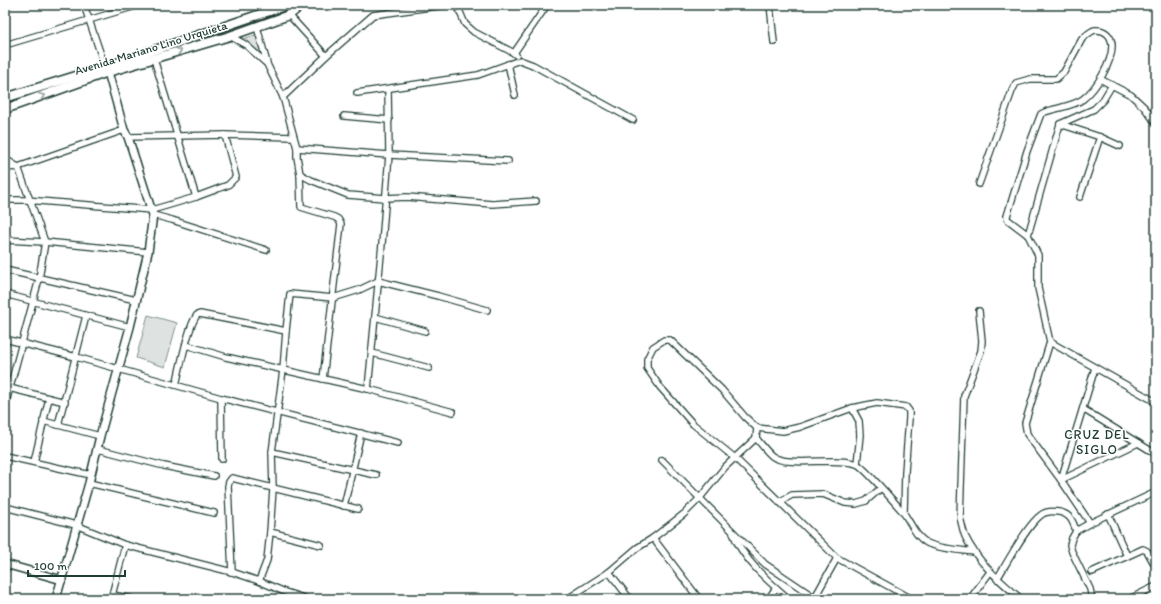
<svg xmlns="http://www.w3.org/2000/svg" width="1161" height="604" viewBox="0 0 1161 604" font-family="Itim,sans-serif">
  <rect width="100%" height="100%" fill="#fff"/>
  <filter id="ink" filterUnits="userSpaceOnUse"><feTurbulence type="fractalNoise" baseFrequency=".025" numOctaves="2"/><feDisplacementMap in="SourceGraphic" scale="8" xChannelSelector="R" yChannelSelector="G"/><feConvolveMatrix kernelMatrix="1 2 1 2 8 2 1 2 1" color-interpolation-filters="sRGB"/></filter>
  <g filter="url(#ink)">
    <g fill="#dee3e2" stroke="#7e908b">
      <path d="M261,33L267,62L233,42Z"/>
      <path d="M148,315L177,323L165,367L136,358Z"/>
    </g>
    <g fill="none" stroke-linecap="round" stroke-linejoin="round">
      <g stroke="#1f3d34" stroke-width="8">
        <g id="minor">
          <path d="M84,5L105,67"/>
          <path d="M457,5L465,24L474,32L514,53"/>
          <path d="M770,5L774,42"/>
          <path d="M289,15L326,56"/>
          <path d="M257,27L267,63"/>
          <path d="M230,36L246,45L267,64L283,97L297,148V157L300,174L301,207L334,217L338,219L341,224L323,379"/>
          <path d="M5,45L139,5"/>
          <path d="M516,55L514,53L547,5"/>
          <path d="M154,59L196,197"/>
          <path d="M508,64L515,95"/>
          <path d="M1100,79L1131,95L1144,107L1156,123"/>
          <path d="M357,93L478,75L520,60L533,65L633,120"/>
          <path d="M283,97L326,56L373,15L445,5"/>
          <path d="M344,116L389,120"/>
          <path d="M1060,124L1094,109L1103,100L1112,85"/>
          <path d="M128,137L225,135L293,137"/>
          <path d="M1100,137L1120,146"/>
          <path d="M297,148L389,155L508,161"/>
          <path d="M5,157L7,160L18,167L45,242L39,279L5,406"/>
          <path d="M5,168L18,167L124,130"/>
          <path d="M300,174L311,180L348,195L385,198L407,197L492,204L536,201"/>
          <path d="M979,184L1012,91L1016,83L1030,79H1056L1064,72L1082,39C1086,36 1090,31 1095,30C1105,29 1112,36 1112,46C1112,63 1096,89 1083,99C1074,106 1056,108 1045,112L1041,114L1039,119L1027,151L1007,216V219L1028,235L1038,255V288L1050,342L1025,423L1027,434L1061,480L1090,523"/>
          <path d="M5,200H26L152,210L196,197L228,185L236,177L225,135"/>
          <path d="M153,215L172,220L266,250"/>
          <path d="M1028,235L1060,124L1100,137L1080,197"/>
          <path d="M5,240L45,242L148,252"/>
          <path d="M5,270L136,300"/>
          <path d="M5,294L130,327"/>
          <path d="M979,311L982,341L981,351L964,396L960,518C962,524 963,531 965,536C977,562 1000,581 1021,599"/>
          <path d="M375,317L425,331"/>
          <path d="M5,339L76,357L221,398L398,443"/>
          <path d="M1050,342L1156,402"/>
          <path d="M186,345L226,357L368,389L453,412"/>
          <path d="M372,353L429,368"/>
          <path d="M176,385C180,369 188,326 197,315L200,314L286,331"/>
          <path d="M5,387L65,402"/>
          <path d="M368,389L382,244L389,155L388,89"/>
          <path d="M221,398L222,459"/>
          <path d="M852,408L859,421L860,435L857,464"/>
          <path d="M1083,409L1156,454"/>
          <path d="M43,421L100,436"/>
          <path d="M58,425L86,316"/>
          <path d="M757,428L783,431L800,427L852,408L877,403L906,407L909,411V418L905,472L904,513"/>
          <path d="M98,449L164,466L214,476"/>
          <path d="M272,452L376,475"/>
          <path d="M5,456L91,475"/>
          <path d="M662,460L765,564L817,599"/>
          <path d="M34,462L49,398"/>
          <path d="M1061,480L1095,368"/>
          <path d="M1061,480L1138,443"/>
          <path d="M89,483L214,513"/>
          <path d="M779,502L792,495L823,494L845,503L856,504L866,501L881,488"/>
          <path d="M344,506L361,433"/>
          <path d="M5,507L76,525L125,545L232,572L259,581L285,592L307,599"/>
          <path d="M1108,514L1127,556"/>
          <path d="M270,532L321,545"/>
          <path d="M733,533C743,560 768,581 789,599"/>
          <path d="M653,538L699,599"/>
          <path d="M232,572L228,486L229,482L232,478L358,509"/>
          <path d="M609,572L630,599"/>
          <path d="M1092,572L1143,549L1147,551L1156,567"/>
          <path d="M997,579C1007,563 1027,525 1041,515C1046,511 1052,511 1059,512C1070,514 1073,521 1076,531"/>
          <path d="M259,581L267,560L270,532L273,489L272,452L283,370L286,331L290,294L333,298L359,290L378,281L438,296L487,310"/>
          <path d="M113,595L132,599"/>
          <path d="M815,597L837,558"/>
          <path d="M111,599L125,545"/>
          <path d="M567,599L609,572L637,548L653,538L684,514L699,499L725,467L756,438"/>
          <path d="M768,599L776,588"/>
          <path d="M912,599L837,558L735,458L693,424L660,387L647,368V359L653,347L664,340H670L722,390L745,417L757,428L756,438C761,444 766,451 772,456C788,468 836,456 857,464C864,467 896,504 903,512C911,523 915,536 927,543C939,549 961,550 975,552"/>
          <path d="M970,599L990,572"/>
          <path d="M1092,599L1090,589L1072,552L1070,545L1072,538L1076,531L1090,523L1156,492"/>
          <path d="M1129,599L1156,586"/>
        </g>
      </g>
      <g stroke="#1f3d34" stroke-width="10">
        <g id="tertiary">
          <path d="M5,564L62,580"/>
          <path d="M56,599L89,483L100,436L130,327L148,252L153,215L128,137L124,130L108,72L105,68"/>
        </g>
      </g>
      <g stroke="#1f3d34" stroke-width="11">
        <g id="secondary">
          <path d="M5,98L105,67L287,5"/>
          <path d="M5,109L108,72L230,36L289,15L302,5"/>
        </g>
      </g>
      <use href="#minor" stroke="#fff" stroke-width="5.5"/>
      <use href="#tertiary" stroke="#fff" stroke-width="7"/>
      <use href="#secondary" stroke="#fff" stroke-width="8"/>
    </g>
    <defs><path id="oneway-chevron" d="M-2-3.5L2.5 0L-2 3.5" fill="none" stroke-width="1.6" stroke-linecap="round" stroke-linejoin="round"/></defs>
    <g stroke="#8f9e9a">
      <use href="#oneway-chevron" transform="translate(179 51) rotate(-16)"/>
      <use href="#oneway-chevron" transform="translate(42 96) rotate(-20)"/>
    </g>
  </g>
  <g text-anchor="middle" stroke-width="3" stroke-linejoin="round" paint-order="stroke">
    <g font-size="12" fill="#1f3d34" stroke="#fff">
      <text transform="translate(151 48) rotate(-17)" y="4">Avenida Mariano Lino Urquieta</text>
    </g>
    <g font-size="13" letter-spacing="1" fill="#1f3d34" stroke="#fff">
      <text x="1097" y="439">CRUZ DEL<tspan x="1097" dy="15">SIGLO</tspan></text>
    </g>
  </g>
  <rect width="1161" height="604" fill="none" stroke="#fff" stroke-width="20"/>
  <rect x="10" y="10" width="1141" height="584" fill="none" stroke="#1f3d34" stroke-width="1.5" filter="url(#ink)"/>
  <path d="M28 570v6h97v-6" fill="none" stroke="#1f3d34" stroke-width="2"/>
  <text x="34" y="570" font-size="12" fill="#1f3d34" stroke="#ffffff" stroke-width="3" paint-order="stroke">100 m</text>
</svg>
